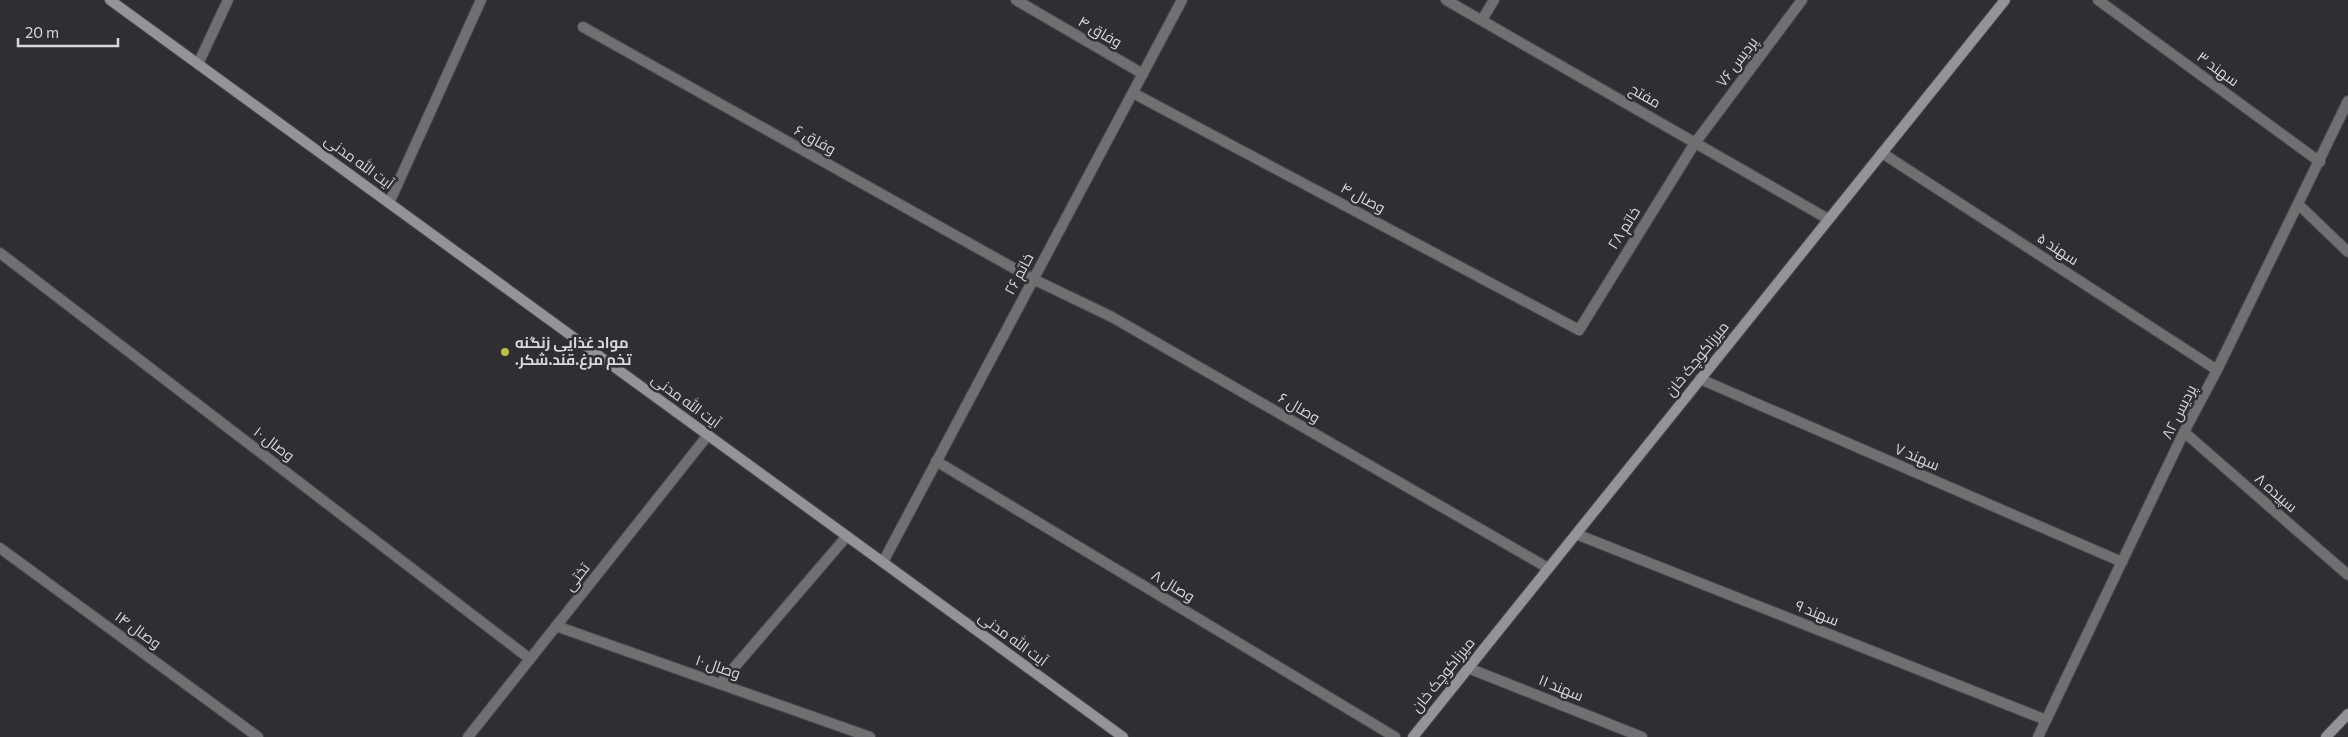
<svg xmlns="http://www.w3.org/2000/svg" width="2348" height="737" viewBox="0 0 2348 737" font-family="Commissioner,Cairo,sans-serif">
  <rect width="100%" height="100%" fill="#2f2f33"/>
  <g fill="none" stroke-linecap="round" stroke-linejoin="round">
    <g stroke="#4a4a4e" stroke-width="12">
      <g id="lane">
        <path d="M883,562L1182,0"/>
        <path d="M556,626L870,737"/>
        <path d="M720,684L847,536"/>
      </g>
    </g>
    <g stroke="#4a4a4e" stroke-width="12">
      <g id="street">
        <path d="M1016,0L1143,74"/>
        <path d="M1446,0L1828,219"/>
        <path d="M2098,0L2320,162"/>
        <path d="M1482,20L1494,0"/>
        <path d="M583,27L1033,279L1112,317L1548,568"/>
        <path d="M198,64L228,0"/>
        <path d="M1133,93L1579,330L1695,143L1802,0"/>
        <path d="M1882,153L2217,370"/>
        <path d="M389,203L481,0"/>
        <path d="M2298,204L2348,252"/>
        <path d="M0,253L530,659"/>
        <path d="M1700,379L2122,562"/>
        <path d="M2184,432L2348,575"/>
        <path d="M936,461L1395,737"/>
        <path d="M1576,534L2046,720"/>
        <path d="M0,548L258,737"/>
        <path d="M1468,668L1642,737"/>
        <path d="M468,737L708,435"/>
        <path d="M2038,737L2184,432L2217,370L2348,101"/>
      </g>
    </g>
    <g stroke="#4a4a4e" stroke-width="12">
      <g id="secondary">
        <path d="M110,0L1123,737"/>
        <path d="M1413,737L2005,0"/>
        <path d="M2326,737L2348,714"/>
      </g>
    </g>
    <use href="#lane" stroke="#706f71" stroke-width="10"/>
    <use href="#street" stroke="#706f71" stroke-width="10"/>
    <use href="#secondary" stroke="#949397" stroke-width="10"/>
  </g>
  <circle fill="#bac045" stroke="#2f2f33" stroke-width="2" cx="505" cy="352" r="5"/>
  <g text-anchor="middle" stroke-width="5" stroke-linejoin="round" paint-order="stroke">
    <g font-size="15" fill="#d8d7da" stroke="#2f2f33">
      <text transform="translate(1100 32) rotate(30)" y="5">وفاق ۴</text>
      <text transform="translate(1737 62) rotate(-53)" y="5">پردیس ۷۶</text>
      <text transform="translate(2218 69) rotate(36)" y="5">سهند ۳</text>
      <text transform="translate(1645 96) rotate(30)" y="5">مفتح</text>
      <text transform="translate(815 140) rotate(29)" y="5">وفاق ۶</text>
      <text transform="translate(359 162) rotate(36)" y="5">آیت الله مدنی</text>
      <text transform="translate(1363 198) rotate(28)" y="5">وصال ۴</text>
      <text transform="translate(1624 228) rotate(-58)" y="5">خاتم ۲۸</text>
      <text transform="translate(2058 249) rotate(33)" y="5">سهند ۵</text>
      <text transform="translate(1019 274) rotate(-62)" y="5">خاتم ۲۶</text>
      <text transform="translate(1697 359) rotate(-51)" y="5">میرزاکوچک خان</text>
      <text transform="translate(686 401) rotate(36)" y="5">آیت الله مدنی</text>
      <text transform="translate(1299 408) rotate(30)" y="5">وصال ۶</text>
      <text transform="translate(2179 412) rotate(-63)" y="5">پردیس ۸۲</text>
      <text transform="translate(274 444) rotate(37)" y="5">وصال ۱۰</text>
      <text transform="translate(1917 457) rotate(23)" y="5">سهند ۷</text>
      <text transform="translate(2276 493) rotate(41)" y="5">سپیده ۸</text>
      <text transform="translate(577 577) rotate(-52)" y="5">تختی</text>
      <text transform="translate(1173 586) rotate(31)" y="5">وصال ۸</text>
      <text transform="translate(1817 613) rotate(22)" y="5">سهند ۹</text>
      <text transform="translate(138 630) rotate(36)" y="5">وصال ۱۴</text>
      <text transform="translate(1013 639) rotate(36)" y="5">آیت الله مدنی</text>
      <text transform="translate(718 667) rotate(19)" y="5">وصال ۱۰</text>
      <text transform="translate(1443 675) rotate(-51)" y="5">میرزاکوچک خان</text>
      <text transform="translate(1561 688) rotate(22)" y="5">سهند ۱۱</text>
    </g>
    <g font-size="15" font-weight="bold" fill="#d8d7da" stroke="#2f2f33" text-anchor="start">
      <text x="515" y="348">مواد غذایی زنگنه<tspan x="515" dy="17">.تخم مرغ.قند.شکر</tspan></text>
    </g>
  </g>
  <path d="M18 38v8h100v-8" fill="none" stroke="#d8d7da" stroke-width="2.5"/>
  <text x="25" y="38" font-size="15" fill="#d8d7da" stroke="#2f2f33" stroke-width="4" paint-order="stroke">20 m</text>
</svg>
